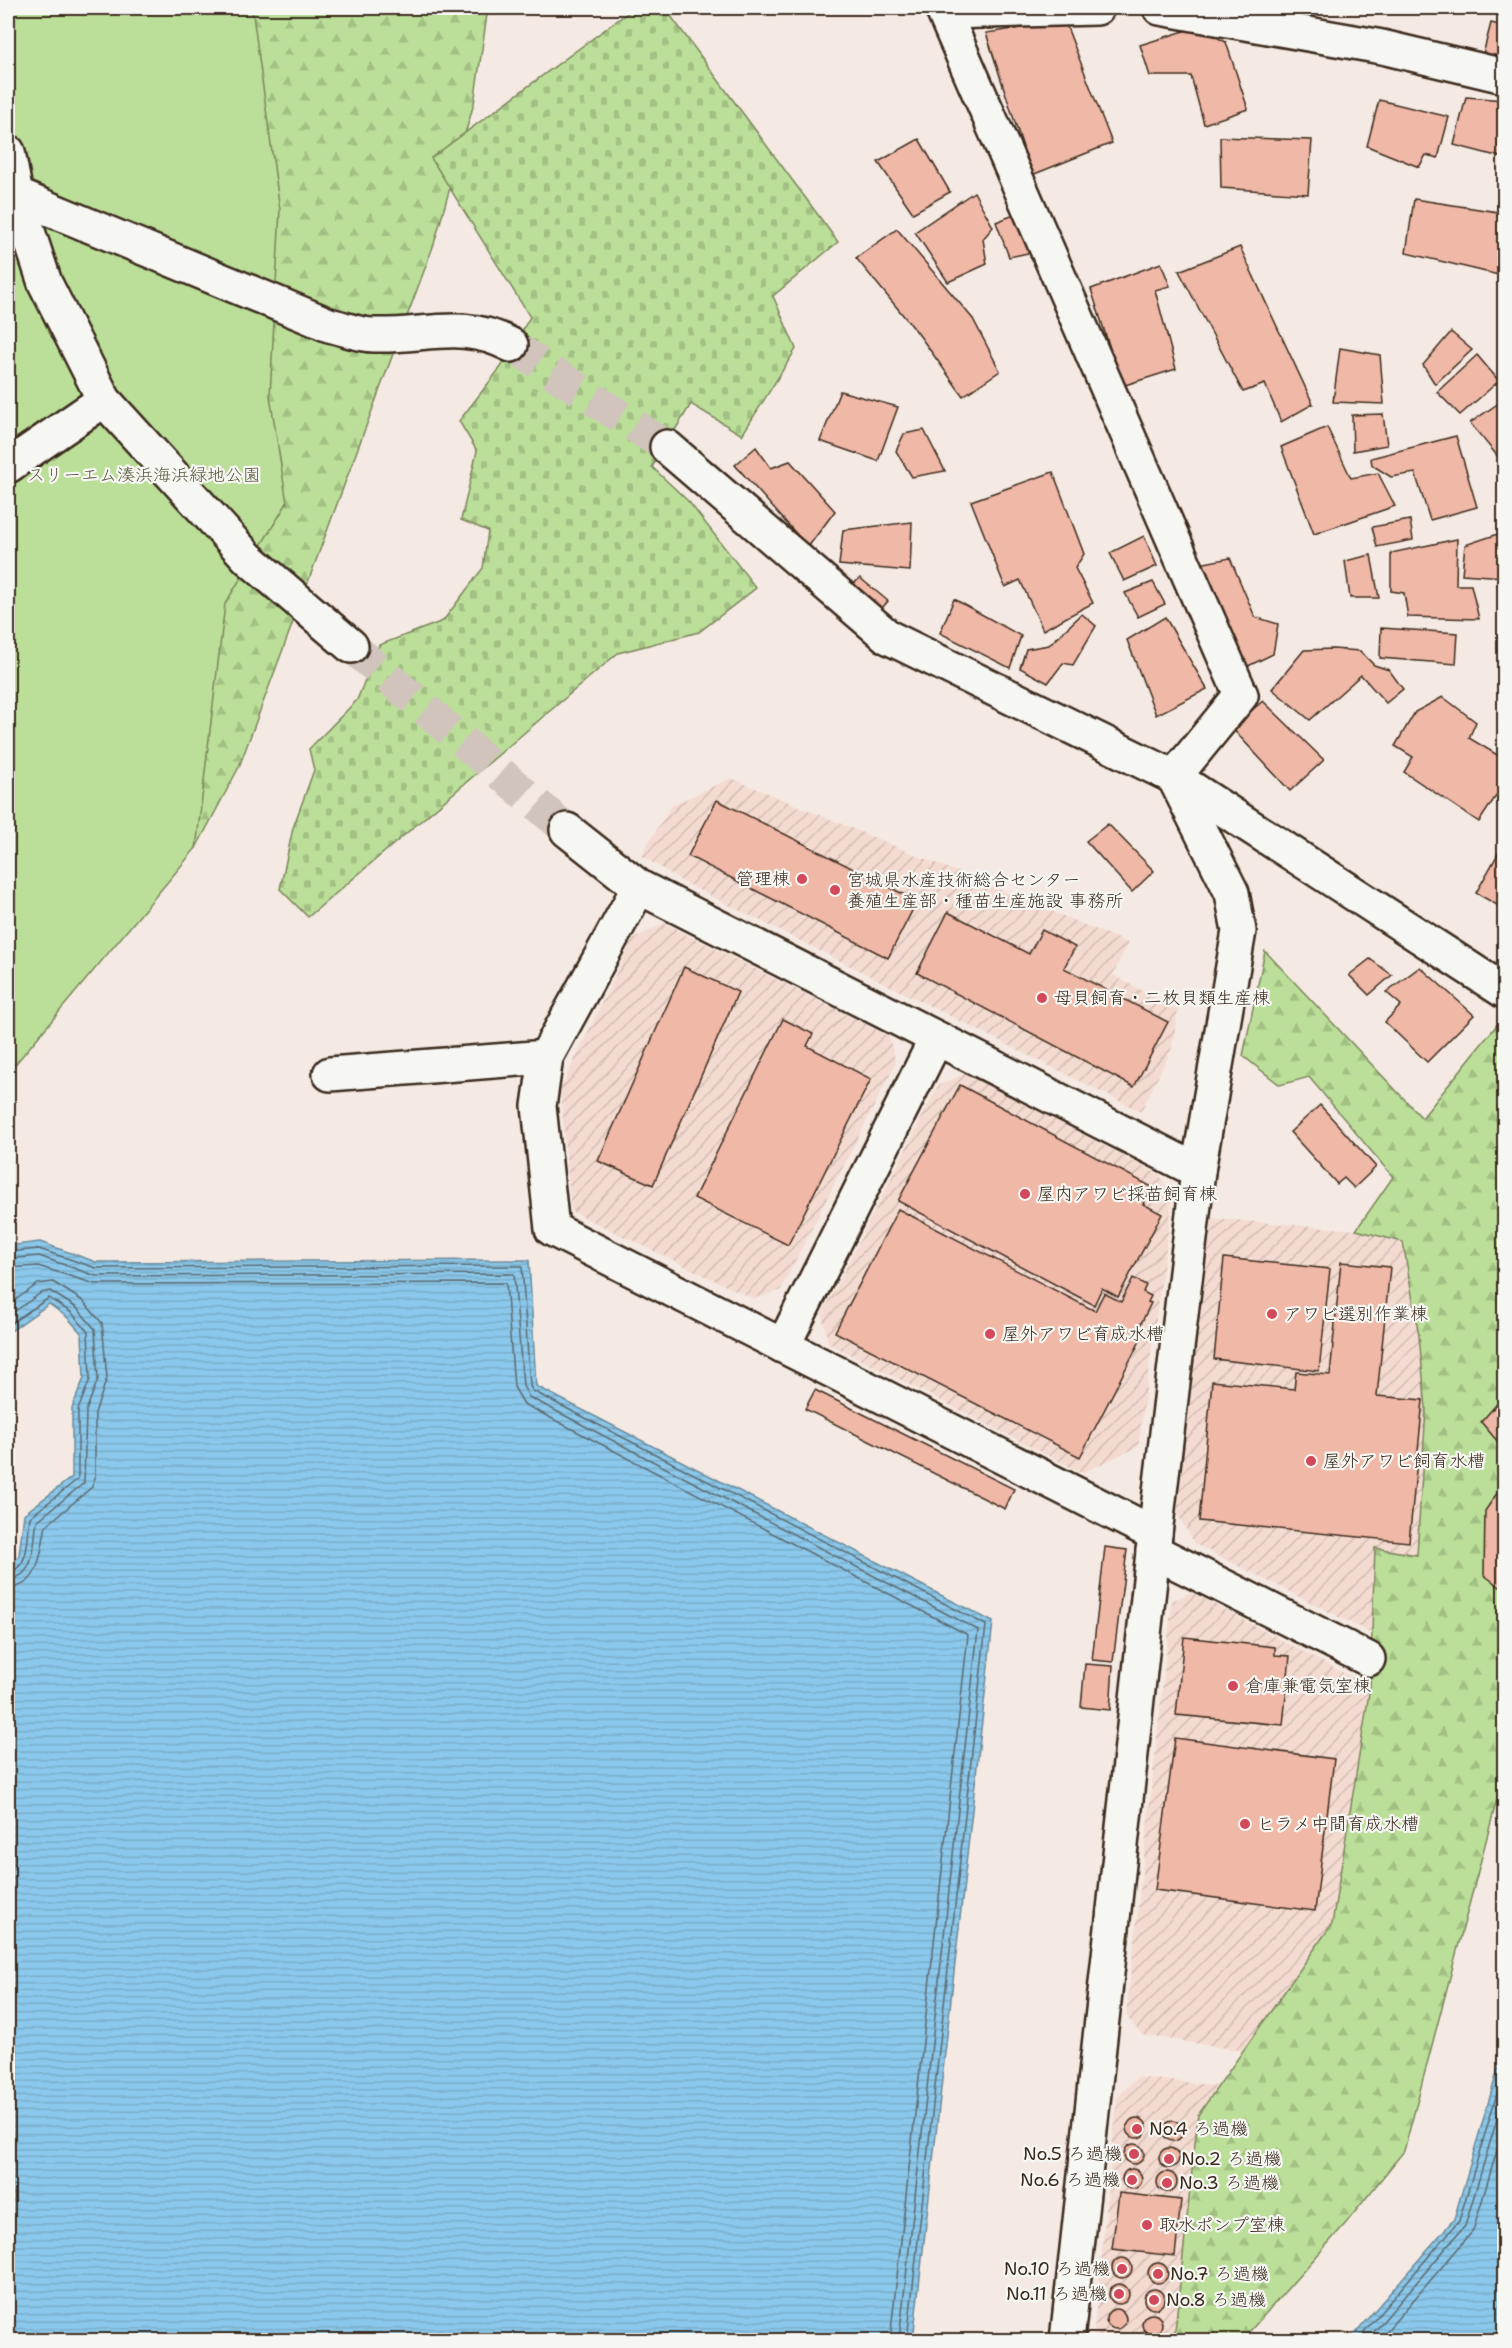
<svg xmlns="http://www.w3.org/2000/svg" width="1512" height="2348" viewBox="0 0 1512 2348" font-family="'Shantell Sans','Klee One',sans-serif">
  <defs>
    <pattern id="industrial-furrows" width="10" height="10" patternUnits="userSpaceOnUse" patternTransform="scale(1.5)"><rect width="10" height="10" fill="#f4dbd1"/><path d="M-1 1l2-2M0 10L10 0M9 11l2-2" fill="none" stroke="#d2bcb3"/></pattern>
    <pattern id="forest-firs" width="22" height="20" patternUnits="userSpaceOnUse" patternTransform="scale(1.5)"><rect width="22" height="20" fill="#bbdf99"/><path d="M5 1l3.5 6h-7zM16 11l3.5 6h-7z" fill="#a2c083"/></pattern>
    <pattern id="cemetery-stones" width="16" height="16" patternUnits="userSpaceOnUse" patternTransform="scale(1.5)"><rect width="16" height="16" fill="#bbdf99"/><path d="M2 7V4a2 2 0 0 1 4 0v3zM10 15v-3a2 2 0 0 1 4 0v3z" fill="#a2c083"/></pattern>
    <pattern id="water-rules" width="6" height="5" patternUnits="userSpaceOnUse" patternTransform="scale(1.5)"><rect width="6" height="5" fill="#8bc8eb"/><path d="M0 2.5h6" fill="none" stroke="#79acc9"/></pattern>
  </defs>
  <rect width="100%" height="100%" fill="#f5eae3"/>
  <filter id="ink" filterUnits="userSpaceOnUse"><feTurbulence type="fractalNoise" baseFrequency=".0167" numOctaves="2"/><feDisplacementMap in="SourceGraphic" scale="12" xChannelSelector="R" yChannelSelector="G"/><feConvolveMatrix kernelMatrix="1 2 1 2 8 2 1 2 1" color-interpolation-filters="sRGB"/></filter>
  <g filter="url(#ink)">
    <g fill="url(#industrial-furrows)">
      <path d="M731,778L1128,943L1113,975L1178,1010L1172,1048L1141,1112L683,882L641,855L671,806Z"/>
      <path d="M664,923L889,1036L896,1063L780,1291L753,1299L571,1211L560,1090L632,940Z"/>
      <path d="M965,1073L1160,1175L1173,1198L1138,1447L1082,1473L828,1343L822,1314L938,1086Z"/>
      <path d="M1211,1218L1356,1230L1403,1242L1419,1336L1426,1408L1417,1556L1375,1548L1374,1635L1195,1544L1177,1514Z"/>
      <path d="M1191,1592L1370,1687L1332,1924L1243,2051L1142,2035L1126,2016L1172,1601Z"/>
      <path d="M1137,2077L1218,2086L1198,2115L1174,2340H1093L1117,2098Z"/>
    </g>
    <g fill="url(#forest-firs)" stroke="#7b845c" stroke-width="1.5">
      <path d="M225,8H488L474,103L434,244L239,767L196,848L111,542Z"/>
      <path d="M1265,951L1422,1118L1504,1016V1773L1404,2151L1346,2223L1242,2340H1174L1198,2115L1332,1924L1370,1687L1375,1548L1417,1555L1426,1408L1419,1336L1403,1242L1356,1230L1393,1177L1309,1077L1280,1085L1243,1056Z"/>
    </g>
    <path fill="url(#cemetery-stones)" stroke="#7b845c" stroke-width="1.5" d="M634,8H665L838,242L773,296L796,349L742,435L691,404L652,467L689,502L756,588L699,632L618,653L308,917L280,889L293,828L314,770L309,749L357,700L379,645L443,621L483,568L488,531L461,520L477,451L459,421L501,367L530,317L431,158Z"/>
    <path fill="#bbdf99" stroke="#7b845c" stroke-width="1.5" d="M8,8H252L280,210L270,396L287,503L225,604L196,848L8,1073Z"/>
    <g fill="url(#water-rules)" stroke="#6b8999" stroke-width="1.5">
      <path d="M40,1242L96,1262L529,1260L536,1386L993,1622L913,2340H8V1569L19,1555L24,1514L72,1477V1408L84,1378L82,1334L68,1318L49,1304L8,1333V1246Z"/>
      <path d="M1504,2049V2340H1349L1454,2219Z"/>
    </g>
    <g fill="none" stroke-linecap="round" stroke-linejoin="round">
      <g stroke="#5b6970" stroke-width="1.5">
        <path d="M8,1252L39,1249L96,1268L522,1266L530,1386L533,1391L986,1625L907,2340"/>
        <path d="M8,1259L39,1256L96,1276L514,1274L523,1386L529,1397L978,1630L899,2340"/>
        <path d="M8,1268L38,1266L95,1284L506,1283L514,1387L524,1404L968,1635L890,2340"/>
        <path d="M8,1305L38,1284L53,1282L83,1301L102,1323L107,1378L95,1413V1478L92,1487L46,1526C40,1550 42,1587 8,1588"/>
        <path d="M8,1316L41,1293L50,1291L77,1308L95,1329L98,1379L86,1411L84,1483L37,1521C33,1541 37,1578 8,1579"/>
        <path d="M8,1325L49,1298L72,1313L88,1332L90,1379L78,1410V1479L30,1517C27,1534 31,1569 8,1572"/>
        <path d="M1357,2340L1459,2221L1504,2070"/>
        <path d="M1367,2340L1465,2226L1504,2096"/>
        <path d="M1379,2340L1473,2231L1504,2127"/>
      </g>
    </g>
    <g fill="#f0b8a6" stroke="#3b2a1e" stroke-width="1.5">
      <path d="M1065,22L1112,143L1032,175L986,33Z"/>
      <path d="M1491,23L1504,26V67L1481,62Z"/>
      <path d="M1197,27L1226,42L1248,109L1204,124L1191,76H1150L1140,45Z"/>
      <path d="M1466,97L1504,100V158L1454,145Z"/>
      <path d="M1379,100L1449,117L1438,158L1426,155L1419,167L1367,146Z"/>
      <path d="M1220,137L1312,140L1308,194L1221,188Z"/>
      <path d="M919,139L950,192L913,213L878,162Z"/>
      <path d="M974,192L993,227L983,239L987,264L948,282L915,232Z"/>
      <path d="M1414,199L1504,213L1503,276L1406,253Z"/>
      <path d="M1014,215L1033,252L1009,257L996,222Z"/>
      <path d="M897,229L973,319L1000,371L963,396L917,332L856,258Z"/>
      <path d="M1240,247L1313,404L1281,422L1265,384L1243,392L1179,271Z"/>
      <path d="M1161,263L1170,286L1155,290L1176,369L1122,386L1091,289Z"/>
      <path d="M1451,332L1472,350L1435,384L1423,365Z"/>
      <path d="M1340,348L1380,355L1384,404L1333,402Z"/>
      <path d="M1477,355L1499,381L1460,415L1437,392Z"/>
      <path d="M840,391L898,407L878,461L820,441Z"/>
      <path d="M1499,403L1504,411V464L1470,423Z"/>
      <path d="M1383,414L1387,445L1353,451L1352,415Z"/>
      <path d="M1327,427L1351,478L1378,473L1395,506L1314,534L1281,447Z"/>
      <path d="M924,430L945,471L912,477L896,451L904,434Z"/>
      <path d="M1456,436L1477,507L1430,520L1415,473L1391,477L1372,465L1371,458Z"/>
      <path d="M756,447L771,468L790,461L835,511L808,547L735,465Z"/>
      <path d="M1053,472L1084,554L1075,568L1093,603L1043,630L1020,580L1005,587L971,501Z"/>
      <path d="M1410,520L1413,540L1377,547L1372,527Z"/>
      <path d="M912,522L910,571L839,565L843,530Z"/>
      <path d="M1498,534L1504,577L1462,574L1465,545Z"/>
      <path d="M1144,536L1157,566L1124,581L1110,553Z"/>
      <path d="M1457,539L1456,585H1471L1479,619L1408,617L1404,593L1391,591V553Z"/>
      <path d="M1371,555L1379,598H1350L1345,561Z"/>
      <path d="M1230,558L1255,617L1278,624L1273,654L1236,672L1194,565Z"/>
      <path d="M860,578L888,601L878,613L849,588Z"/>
      <path d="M1153,582L1165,604L1138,617L1125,593Z"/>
      <path d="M954,599L1021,636L1010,668L940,633Z"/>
      <path d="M1082,614L1096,626L1073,665L1063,663L1048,683L1020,668L1026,649L1049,645Z"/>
      <path d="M1165,617L1207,689L1156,715L1127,640Z"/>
      <path d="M1381,628L1458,633L1456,664L1380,658Z"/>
      <path d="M1333,649L1360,651L1374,665L1389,670L1403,689L1386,703L1361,675L1310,720L1272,689L1304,650Z"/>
      <path d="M1443,697L1476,722L1469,738L1504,759V784L1479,822L1404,772L1413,757L1395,746L1415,712Z"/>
      <path d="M1263,701L1324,760L1290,791L1231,727Z"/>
      <path d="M717,800L917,901L888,958L688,856Z"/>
      <path d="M1108,824L1154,871L1132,892L1086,841Z"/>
      <path d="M1503,845L1504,846V909L1476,893Z"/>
      <path d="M948,912L1029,954L1042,930L1075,947L1064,968L1168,1022L1134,1087L917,973Z"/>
      <path d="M1370,959L1392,975L1369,995L1349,975Z"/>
      <path d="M684,967L738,992L653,1185L598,1161Z"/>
      <path d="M1420,967L1474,1015L1427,1062L1385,1022L1401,1005L1386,992Z"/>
      <path d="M783,1019L813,1034L807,1046L871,1079L788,1245L694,1198Z"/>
      <path d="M960,1085L1152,1187L1143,1204L1162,1214L1118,1297L1102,1288L1094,1305L898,1201Z"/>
      <path d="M1320,1105L1376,1167L1354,1188L1344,1178L1337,1184L1290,1132Z"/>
      <path d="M898,1209L1095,1311L1104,1293L1121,1302L1133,1278L1146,1285L1143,1292L1151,1296L1148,1302L1151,1303L1137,1332L1143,1335L1080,1457L835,1332Z"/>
      <path d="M1224,1258L1330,1269L1319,1371L1214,1359Z"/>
      <path d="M1341,1262L1390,1267L1377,1396L1423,1400L1409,1542L1199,1521L1212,1381L1294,1389L1296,1372L1330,1375Z"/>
      <path d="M815,1390L1014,1489L1005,1509L805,1409Z"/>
      <path d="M1504,1396V1449L1481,1422Z"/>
      <path d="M1504,1483V1590L1484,1575L1485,1511Z"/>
      <path d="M1105,1547L1127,1550L1113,1662L1092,1660Z"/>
      <path d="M1184,1637L1275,1647V1655L1290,1656L1283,1725L1176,1715Z"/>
      <path d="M1085,1664L1113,1666L1110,1710L1081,1707Z"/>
      <path d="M1175,1738L1334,1759L1315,1911L1155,1890Z"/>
      <circle cx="1137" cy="2128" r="10"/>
      <circle cx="1173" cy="2131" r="10"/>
      <circle cx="1134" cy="2154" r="10"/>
      <circle cx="1169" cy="2158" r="10"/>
      <circle cx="1132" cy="2179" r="10"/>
      <circle cx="1167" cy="2182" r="10"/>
      <path d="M1119,2193L1181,2200L1175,2256L1112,2249Z"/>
      <circle cx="1122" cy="2268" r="10"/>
      <circle cx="1158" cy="2273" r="10"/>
      <circle cx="1119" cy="2294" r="10"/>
      <circle cx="1154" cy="2299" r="10"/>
      <circle cx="1116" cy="2319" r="10"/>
      <circle cx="1152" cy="2324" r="10"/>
    </g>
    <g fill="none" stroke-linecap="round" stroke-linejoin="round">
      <g stroke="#d0c4bc" stroke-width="33" stroke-dasharray="33 16" stroke-linecap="butt">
        <path d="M511,345L667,447"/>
        <path d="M351,646L567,830"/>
      </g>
      <g stroke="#3b2a1e" stroke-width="38">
        <g id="minor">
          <path d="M942,8L1241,695L1174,777"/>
          <path d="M1160,8L1382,47L1504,76"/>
          <path d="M944,12L1097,8"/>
          <path d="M8,152L16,195L45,283L104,400L248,558L351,646"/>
          <path d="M16,195L329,325C343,328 359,335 374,335C425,337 462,319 511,345"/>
          <path d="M667,447L888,637L1174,777L1504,991"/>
          <path d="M8,466L104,400"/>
          <path d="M567,830L639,887L1198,1171"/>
          <path d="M639,887L546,1057L539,1106L552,1229L1155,1534"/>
          <path d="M330,1074L546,1057"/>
          <path d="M783,1346L936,1039"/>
          <path d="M1153,1551L1368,1659"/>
          <path d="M1067,2340L1155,1534L1198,1171L1239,931L1232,893L1174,777"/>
        </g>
      </g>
      <use href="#minor" stroke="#f6f6f2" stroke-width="33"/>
    </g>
  </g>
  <g fill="#d1495b" stroke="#f6f6f2" stroke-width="2">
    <circle cx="802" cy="879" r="6"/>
    <circle cx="835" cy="890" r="6"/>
    <circle cx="1042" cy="998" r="6"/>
    <circle cx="1025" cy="1194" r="6"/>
    <circle cx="1272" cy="1314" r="6"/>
    <circle cx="990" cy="1334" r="6"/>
    <circle cx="1311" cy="1461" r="6"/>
    <circle cx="1233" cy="1686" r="6"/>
    <circle cx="1245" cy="1824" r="6"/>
    <circle cx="1137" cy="2129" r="6"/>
    <circle cx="1134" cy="2154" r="6"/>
    <circle cx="1169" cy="2159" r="6"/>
    <circle cx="1132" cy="2180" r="6"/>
    <circle cx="1167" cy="2183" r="6"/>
    <circle cx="1147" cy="2225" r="6"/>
    <circle cx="1122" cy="2269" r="6"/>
    <circle cx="1158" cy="2274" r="6"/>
    <circle cx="1119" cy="2294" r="6"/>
    <circle cx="1154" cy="2300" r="6"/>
  </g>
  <g text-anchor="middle" stroke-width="4.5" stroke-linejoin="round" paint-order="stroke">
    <g font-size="18" fill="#5b573d" stroke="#f6f6f2">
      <text x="144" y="481">スリーエム湊浜海浜緑地公園</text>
    </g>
    <g font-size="18" fill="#3b2a1e" stroke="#f6f6f2" text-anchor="start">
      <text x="790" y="885" text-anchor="end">管理棟</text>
      <text x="847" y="886">宮城県水産技術総合センター<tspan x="847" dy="21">養殖生産部・種苗生産施設 事務所</tspan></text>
      <text x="1054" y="1004">母貝飼育・二枚貝類生産棟</text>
      <text x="1037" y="1200">屋内アワビ採苗飼育棟</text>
      <text x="1284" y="1320">アワビ選別作業棟</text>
      <text x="1002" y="1340">屋外アワビ育成水槽</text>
      <text x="1323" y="1467">屋外アワビ飼育水槽</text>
      <text x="1245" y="1692">倉庫兼電気室棟</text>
      <text x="1257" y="1830">ヒラメ中間育成水槽</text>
      <text x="1149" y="2135">No.4 ろ過機</text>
      <text x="1122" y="2160" text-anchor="end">No.5 ろ過機</text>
      <text x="1181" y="2165">No.2 ろ過機</text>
      <text x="1120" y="2186" text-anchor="end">No.6 ろ過機</text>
      <text x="1179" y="2189">No.3 ろ過機</text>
      <text x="1159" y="2231">取水ポンプ室棟</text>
      <text x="1110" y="2275" text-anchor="end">No.10 ろ過機</text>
      <text x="1170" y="2280">No.7 ろ過機</text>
      <text x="1107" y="2300" text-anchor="end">No.11 ろ過機</text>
      <text x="1166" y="2306">No.8 ろ過機</text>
    </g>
  </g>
  <rect width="1512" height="2348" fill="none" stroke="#f6f6f2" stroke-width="30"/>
  <rect x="15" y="15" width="1482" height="2318" fill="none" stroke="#3b2a1e" stroke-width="2" filter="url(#ink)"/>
</svg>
